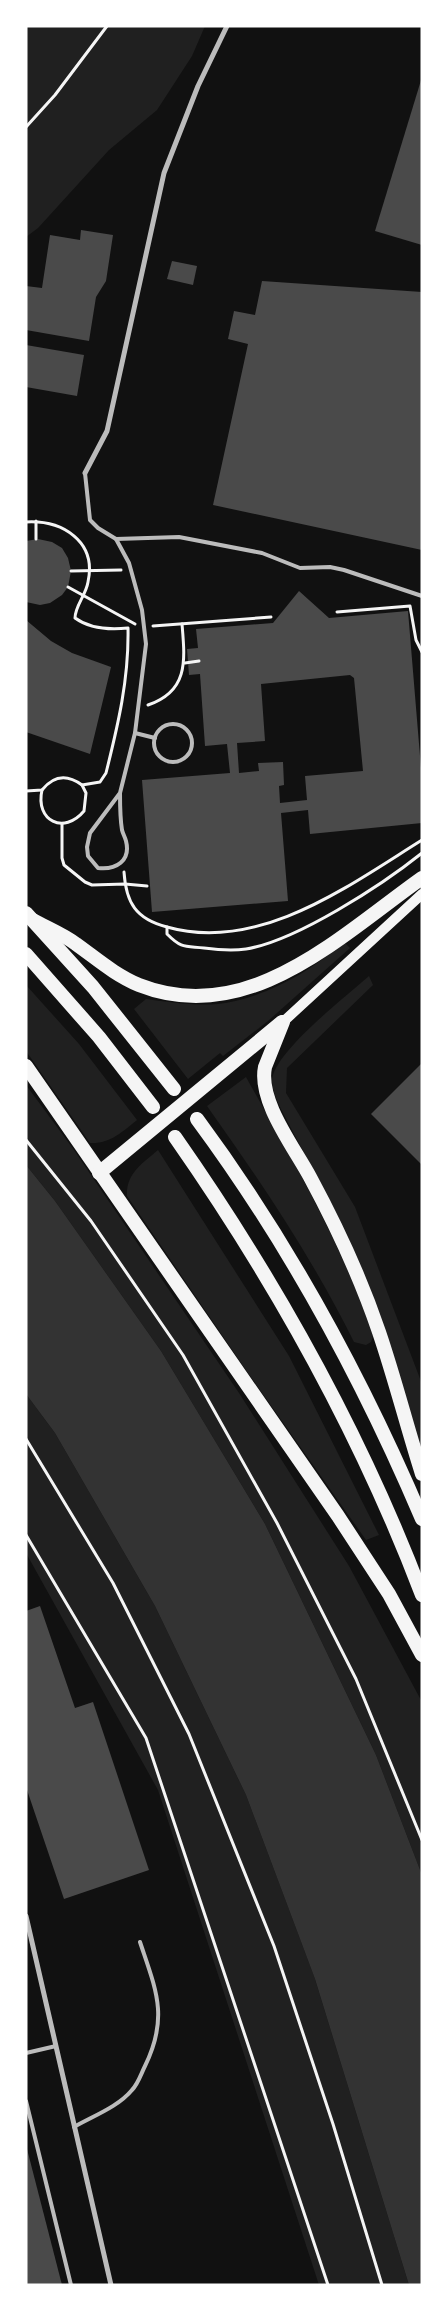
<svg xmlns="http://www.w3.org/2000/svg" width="448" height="2311" viewBox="0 0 448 2311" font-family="Rubik,sans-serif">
  <rect width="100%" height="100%" fill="#111"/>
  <g fill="#202020">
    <path d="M26,26H205L192,56L157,110L109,150L38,228L26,237Z"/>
    <path d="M343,941L350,948L268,1021L223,1056L220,1053L188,1079L134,1009L146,999C169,1002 194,1006 218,1004C259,1000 315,971 343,941Z"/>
    <path d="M369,976L373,985L287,1068L286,1093L355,1207L422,1384V1455L387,1336L347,1234L284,1115C279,1105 273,1094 272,1082C271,1054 347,996 369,976Z"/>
    <path d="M26,985L79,1044L137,1120C122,1132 110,1144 90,1143L26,1051Z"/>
    <path d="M246,1077C293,1161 342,1243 373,1336L371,1342L366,1345L354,1342C313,1259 261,1182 207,1106Z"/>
    <path d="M26,1085L74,1150L239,1393L349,1566L422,1702V1875L376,1755L265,1524L161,1351L55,1201L26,1165Z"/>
    <path d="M158,1150L289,1356L379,1535L366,1540L248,1373L127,1196C126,1173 143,1163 158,1150Z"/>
    <path d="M26,1394L55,1433L155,1606L246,1795L315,1979L409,2285H319L158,1790L26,1553Z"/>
  </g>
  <path fill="#333" d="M26,1165L55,1201L161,1351L265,1524L376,1755L422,1875V2285H409L315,1979L246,1795L155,1606L55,1433L26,1394Z"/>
  <g fill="#4a4a4a" fill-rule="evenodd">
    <path d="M422,77V245L375,231Z"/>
    <path d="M81,230L113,235L106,281L96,297L89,341L26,330V286L42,288L50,235L80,240Z"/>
    <path d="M172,261L197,266L193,285L167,279Z"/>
    <path d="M262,281L422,292V550L213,505L248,344L228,339L234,311L255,315Z"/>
    <path d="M26,345L84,355L77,396L26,387Z"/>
    <path d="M38,539L52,542L62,548L68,558L71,571L68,587L62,595L50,603L40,605L26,602V541Z"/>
    <path d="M299,591L329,618L408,611L422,780V823L310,834L308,810L281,813L288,901L152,912L142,780L230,773L227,744L205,746L200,674L189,675L187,649L198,648L196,629L273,623ZM350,675L354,678L363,771L305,776L307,800L280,803L279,786L284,785L283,762L258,763L259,771L239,773L237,743L265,741L261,684Z"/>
    <path d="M26,620L51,641L72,653L111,667L90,754L26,732Z"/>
    <path d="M422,1063V1165L371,1114Z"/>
    <path d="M40,1606L75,1708L93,1702L149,1870L64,1899L26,1787V1611Z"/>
    <path d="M27,2149L62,2285H26Z"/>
  </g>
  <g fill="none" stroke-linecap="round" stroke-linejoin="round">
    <g stroke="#f5f5f5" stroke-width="3">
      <path d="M26,127L55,95L107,26"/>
      <path d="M36,521V539"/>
      <path d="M26,522C62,520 97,541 88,582C86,595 75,606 75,618C90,629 109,630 128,628C129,679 118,725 106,773L100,782L82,785C67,774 54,775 42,790L26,791"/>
      <path d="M71,571L121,570"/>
      <path d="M68,587L135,624"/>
      <path d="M337,612L410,606L416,640L422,652"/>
      <path d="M153,626L271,617"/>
      <path d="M185,663L199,661"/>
      <path d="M148,705C189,691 185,660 182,624"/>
      <path d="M42,790C35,821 64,835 84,811L86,793L82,785"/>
      <path d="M62,824V858L64,865L85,882L92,885L125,884L147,886"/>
      <path d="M124,872C126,903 136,919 167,927V934C182,949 185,946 204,948C219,950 232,951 246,949C296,941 382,885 422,853"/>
      <path d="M167,927C259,953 348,886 422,840"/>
      <path d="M26,1140L91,1221L183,1355L277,1523L356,1679L422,1840"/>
      <path d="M26,1439L113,1583L189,1734L274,1946L333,2124L382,2285"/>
      <path d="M26,1535L146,1738L328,2285"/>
    </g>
    <g stroke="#bcbcbc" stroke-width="4">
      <path d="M85,473L90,520L98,528L116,539L129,563L142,610L146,644L135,733L120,793L90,833L87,847L88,856L98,868C116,870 131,861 126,841C125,837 123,834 122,830C120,818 120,805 120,793"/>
      <path d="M116,539L179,537L262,553L300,568L330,567L344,570L422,596"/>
      <circle cx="173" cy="743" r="19"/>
      <path d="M135,733L155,738"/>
      <path d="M26,2053L56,2046"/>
      <path d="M26,2101L71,2285"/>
      <path d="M74,2127C93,2116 118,2107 132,2090C138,2084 141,2074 145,2066C169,2017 156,1990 140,1942"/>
    </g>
    <g stroke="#bcbcbc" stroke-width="5">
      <path d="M85,473L107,431L164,173L198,86L227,26"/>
      <path d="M26,1916L111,2285"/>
    </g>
    <path stroke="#f5f5f5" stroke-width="10" d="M283,1022L422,894"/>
    <g stroke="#f5f5f5" stroke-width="14">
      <path d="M26,913L93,987L174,1089"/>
      <path d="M33,920C47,928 63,934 76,944C97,959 115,975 139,985C248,1028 340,936 422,878"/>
      <path d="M26,954L99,1037L153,1107"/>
      <path d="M283,1022L265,1067C258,1101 294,1147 310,1177C337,1227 361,1279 379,1332C395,1379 407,1427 422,1474"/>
      <path d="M26,1066L338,1516L389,1594L422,1655"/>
      <path d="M197,1119C288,1242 362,1378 422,1519"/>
      <path d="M175,1137C275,1280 360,1432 422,1595"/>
      <path d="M99,1173L282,1022"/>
    </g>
  </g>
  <rect width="448" height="2311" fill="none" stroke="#ffffff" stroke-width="55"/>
</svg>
